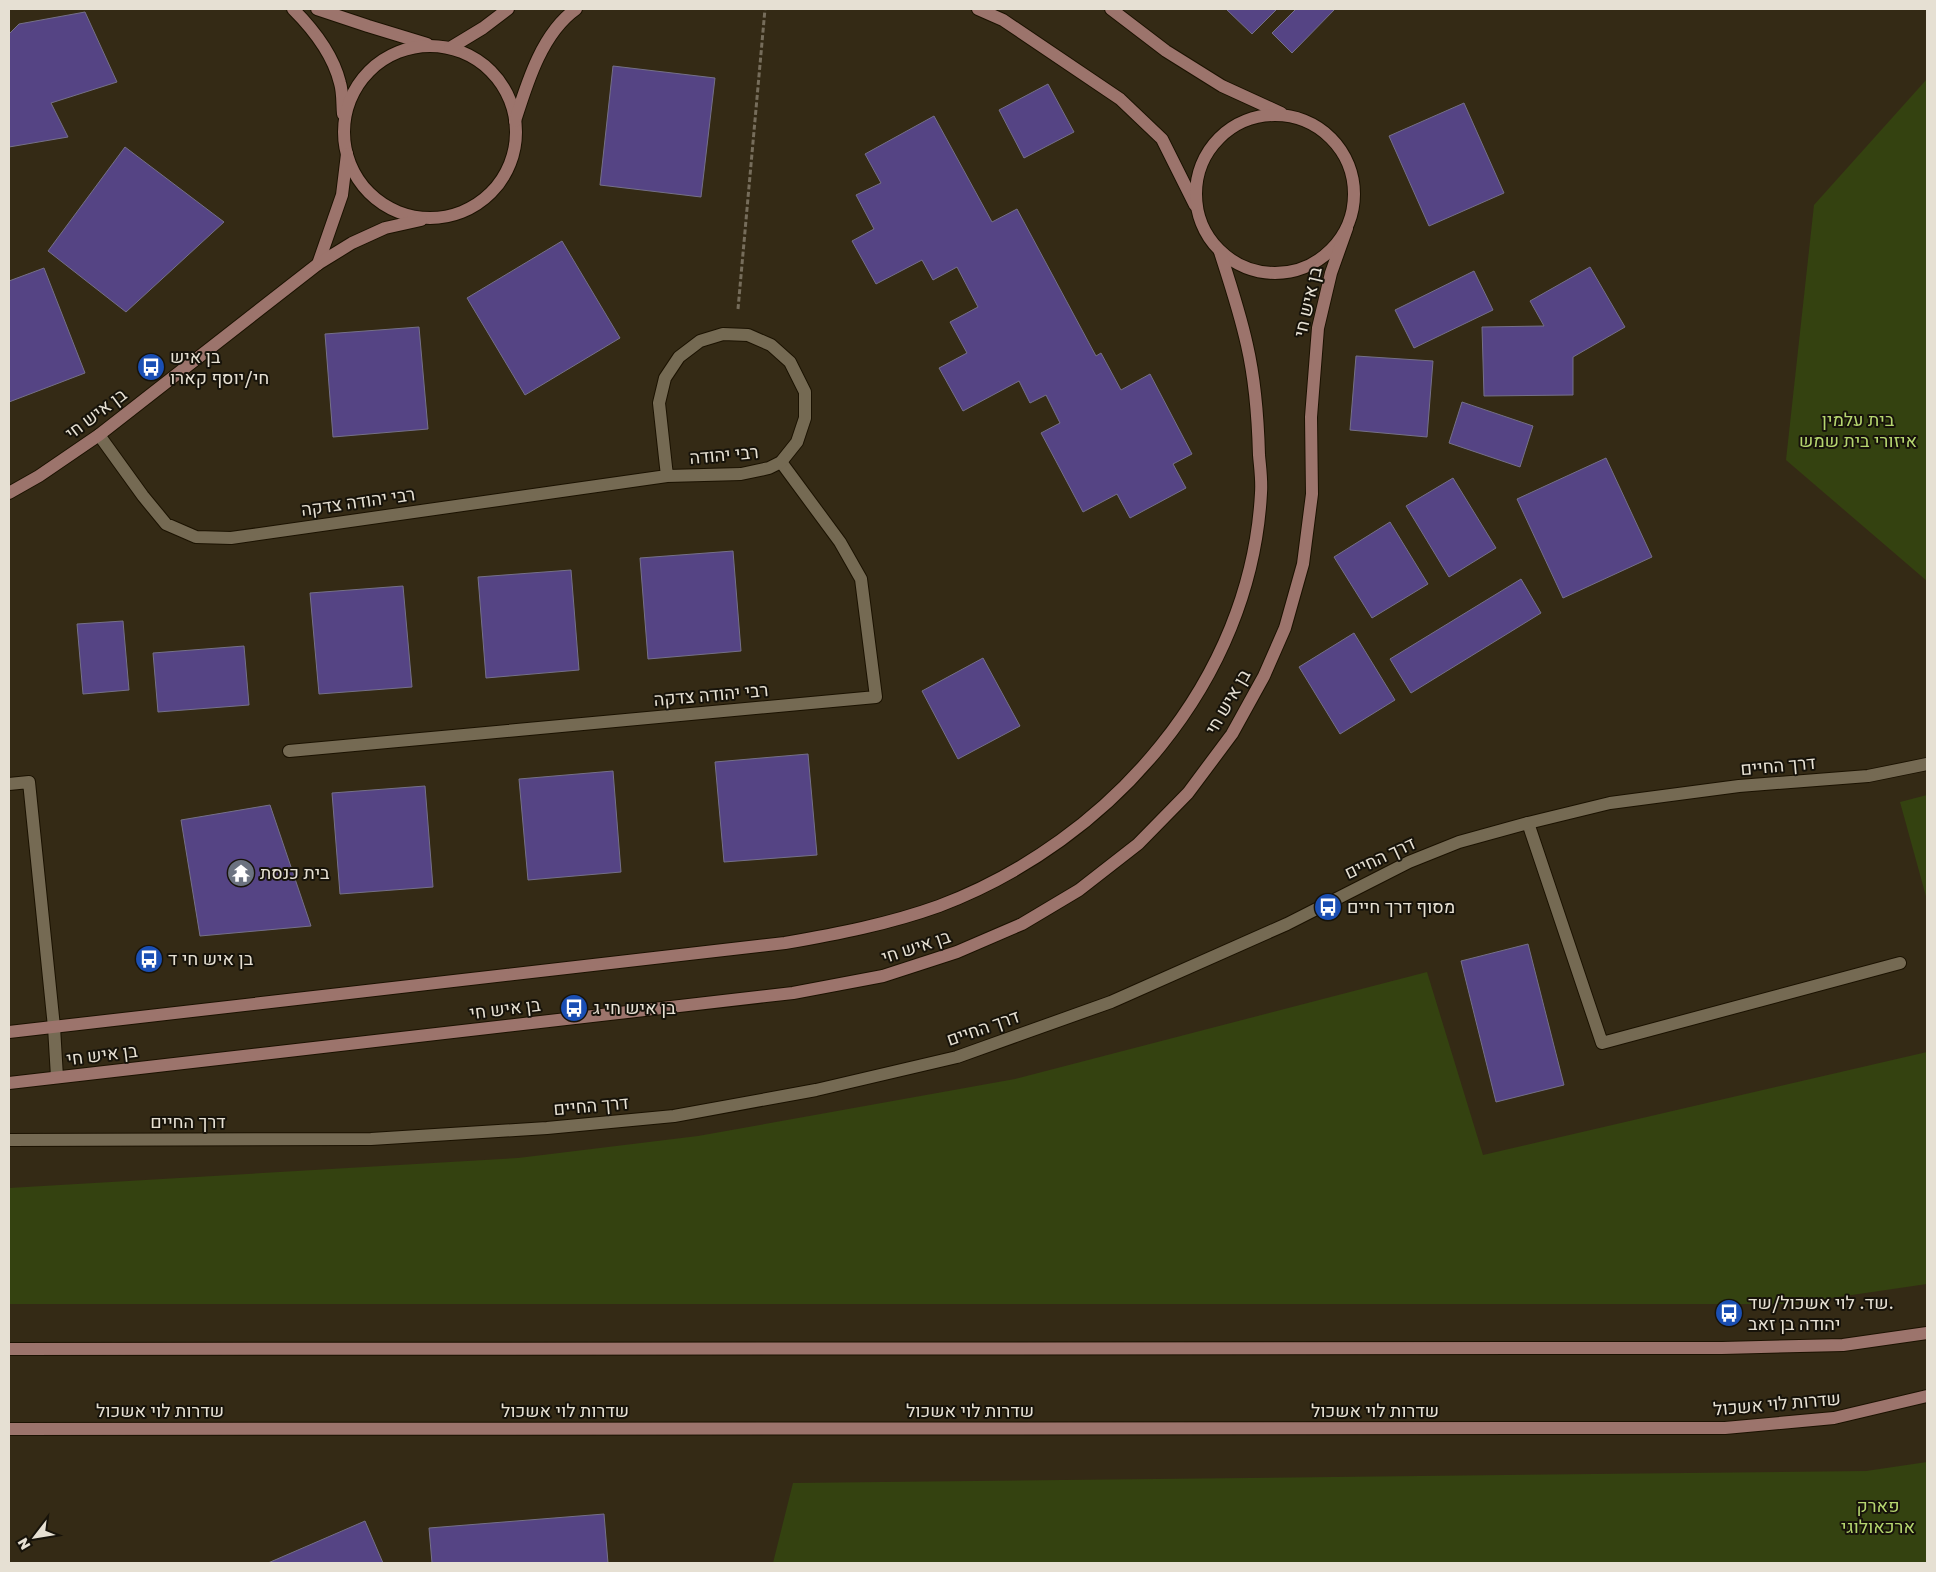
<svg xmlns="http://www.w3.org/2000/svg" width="1936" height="1572" viewBox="0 0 1936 1572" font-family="'Golos Text',Heebo,sans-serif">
  <rect width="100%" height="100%" fill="#342a15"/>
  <g fill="#344210">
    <path d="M1927,79V581L1786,460L1814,205Z"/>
    <path d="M1927,795V900L1900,802Z"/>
    <path d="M1427,972L1483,1155L1927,1052V1284L1790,1304H9V1188L518,1158L698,1136L1015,1079Z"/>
    <path d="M1927,1462V1563H773L793,1483L1866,1471Z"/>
  </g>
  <g fill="#554484" stroke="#757088">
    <path d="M1226,9H1277L1252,34Z"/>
    <path d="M1296,9H1335L1292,53L1272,33Z"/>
    <path d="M85,12L117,82L51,103L68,137L9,147V34L19,24Z"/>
    <path d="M613,66L715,78L701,197L600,185Z"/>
    <path d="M1048,84L1074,132L1024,158L999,110Z"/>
    <path d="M1464,103L1504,193L1429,226L1389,136Z"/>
    <path d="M934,116L992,222L1017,209L1096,356L1101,353L1121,390L1150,374L1192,454L1173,464L1186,488L1130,518L1117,494L1083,512L1041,433L1060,423L1046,395L1030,403L1019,381L963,411L939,368L967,353L950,322L978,307L957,267L933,280L922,260L876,284L852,241L874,229L856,195L881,183L865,154Z"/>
    <path d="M125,147L224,222L126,312L48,251Z"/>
    <path d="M562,241L620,338L525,395L467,298Z"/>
    <path d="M1590,267L1625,327L1573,357V395L1484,396L1482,327L1544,326L1530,301Z"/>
    <path d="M44,268L85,373L9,402V281Z"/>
    <path d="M1474,271L1493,310L1414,348L1395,310Z"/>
    <path d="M419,327L428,429L333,437L325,334Z"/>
    <path d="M1356,356L1433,361L1427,437L1350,430Z"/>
    <path d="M1462,402L1533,426L1520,467L1449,443Z"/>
    <path d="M1606,458L1652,557L1563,598L1517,499Z"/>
    <path d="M1453,478L1496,548L1449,577L1406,506Z"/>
    <path d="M1390,522L1428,584L1372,618L1334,557Z"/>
    <path d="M733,551L741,651L648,659L640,558Z"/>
    <path d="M571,570L579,670L486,678L478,577Z"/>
    <path d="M1521,579L1541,613L1411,693L1390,659Z"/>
    <path d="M403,586L412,687L319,694L310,593Z"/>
    <path d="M123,621L129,690L83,694L77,624Z"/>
    <path d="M1354,633L1395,700L1340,734L1299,667Z"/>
    <path d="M244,646L249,705L158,712L153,653Z"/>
    <path d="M983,658L1020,726L958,759L922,691Z"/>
    <path d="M808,754L817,855L724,862L715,762Z"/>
    <path d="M613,771L621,872L528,880L519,779Z"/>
    <path d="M425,786L433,887L340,894L332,793Z"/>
    <path d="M270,805L311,926L200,936L181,820Z"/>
    <path d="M1528,944L1564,1085L1496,1102L1461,961Z"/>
    <path d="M604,1514L608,1563H432L429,1528Z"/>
    <path d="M365,1521L383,1563H268Z"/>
  </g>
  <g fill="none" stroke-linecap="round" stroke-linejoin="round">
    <g stroke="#1b1201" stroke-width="14">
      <g id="lane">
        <path d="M289,751L876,697L861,579L840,542L781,462"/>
        <path d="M9,784L29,782L54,1027L57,1077"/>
        <path d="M1528,823L1602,1043L1900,963"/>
        <path d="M9,1140L371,1139L547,1128L674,1116L816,1090L957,1057L1111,1002L1287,924L1409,862L1459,842L1528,823L1610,803L1739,786L1868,776L1927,764"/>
      </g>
    </g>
    <g stroke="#1b1201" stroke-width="14">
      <path id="street" d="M99,435L143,496L166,524L196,537L231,538L667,476L741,474L769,468L781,462L797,442L805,418V392L790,362L771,345L748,335L723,334L700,341L679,357L665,378L659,403L667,476"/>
    </g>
    <g stroke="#1b1201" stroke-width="14">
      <g id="secondary">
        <path d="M293,9C314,30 333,54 340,83C343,93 342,104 343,114"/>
        <path d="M317,9L368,26L427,44"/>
        <path d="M978,9L1003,20L1120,99L1162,139L1195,205"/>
        <path d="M1111,9L1166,51L1222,86L1281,113"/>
        <circle cx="430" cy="132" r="86"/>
        <path d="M450,48L483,28L508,9"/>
        <circle cx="1275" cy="194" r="79"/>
        <path d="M515,121C527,83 542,33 576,9"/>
        <path d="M318,264L342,195L347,154"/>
        <path d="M9,493L39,476L99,435L318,264L352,243L385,228L421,220"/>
        <path d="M9,1032L785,943C837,934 889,924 939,906C1111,841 1251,681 1261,493C1262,480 1260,467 1259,455C1258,418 1255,380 1247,345C1240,313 1230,283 1220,252"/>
        <path d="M9,1083L793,993L883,976L957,952L1022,924L1079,890L1138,844L1188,793L1232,734L1264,676L1285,628L1303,564L1312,494L1311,417L1318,328L1331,273L1347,228"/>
        <path d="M9,1349L1722,1348L1843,1345L1927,1333"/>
        <path d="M9,1429L1725,1428L1834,1418L1927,1396"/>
      </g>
    </g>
    <path stroke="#766d5b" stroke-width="3" stroke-dasharray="5 2.5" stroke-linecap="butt" d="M738,309L765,9"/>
    <use href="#lane" stroke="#756a53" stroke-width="12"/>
    <use href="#street" stroke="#756a53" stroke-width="12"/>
    <use href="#secondary" stroke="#9c746c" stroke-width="12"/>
  </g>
  <defs>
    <g id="bus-disc" transform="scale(1.4375)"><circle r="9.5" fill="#1a4fb4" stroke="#17130a"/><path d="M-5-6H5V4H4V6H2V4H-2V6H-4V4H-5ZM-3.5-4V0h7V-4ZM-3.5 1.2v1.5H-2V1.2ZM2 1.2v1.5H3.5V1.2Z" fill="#fff"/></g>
    <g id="temple-disc" transform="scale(1.4375)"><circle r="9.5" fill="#6b7280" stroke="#17130a"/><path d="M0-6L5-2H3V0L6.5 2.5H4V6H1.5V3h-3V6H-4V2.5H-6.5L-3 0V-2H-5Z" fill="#fff"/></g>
  </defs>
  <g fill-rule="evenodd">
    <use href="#bus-disc" x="151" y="367"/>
    <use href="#temple-disc" x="241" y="873"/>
    <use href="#bus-disc" x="1328" y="907"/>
    <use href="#bus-disc" x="149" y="959"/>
    <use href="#bus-disc" x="574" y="1008"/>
    <use href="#bus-disc" x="1729" y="1313"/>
  </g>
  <g text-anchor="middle" stroke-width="4" stroke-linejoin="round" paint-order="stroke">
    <g font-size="18" fill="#e6e0d3" stroke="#17130a">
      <text transform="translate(1308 302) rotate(-77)" y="6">בן איש חי</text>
      <text transform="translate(96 414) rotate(-37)" y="6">בן איש חי</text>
      <text transform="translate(724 455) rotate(-5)" y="6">רבי יהודה</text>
      <text transform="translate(358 502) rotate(-8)" y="6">רבי יהודה צדקה</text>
      <text transform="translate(711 695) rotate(-5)" y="6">רבי יהודה צדקה</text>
      <text transform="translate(1228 702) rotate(-60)" y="6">בן איש חי</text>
      <text transform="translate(1778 766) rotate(-5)" y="6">דרך החיים</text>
      <text transform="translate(1380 858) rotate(-25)" y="6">דרך החיים</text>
      <text transform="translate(916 947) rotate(-18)" y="6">בן איש חי</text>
      <text transform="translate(505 1009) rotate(-7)" y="6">בן איש חי</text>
      <text transform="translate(983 1028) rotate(-19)" y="6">דרך החיים</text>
      <text transform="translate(102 1055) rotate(-7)" y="6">בן איש חי</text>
      <text transform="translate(591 1106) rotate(-5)" y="6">דרך החיים</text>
      <text x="188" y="1128">דרך החיים</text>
      <text transform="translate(1777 1404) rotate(-5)" y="6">שדרות לוי אשכול</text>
      <text x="160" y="1417">שדרות לוי אשכול</text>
      <text x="565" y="1417">שדרות לוי אשכול</text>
      <text x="970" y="1417">שדרות לוי אשכול</text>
      <text x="1375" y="1417">שדרות לוי אשכול</text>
    </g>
    <g font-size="18" fill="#e6e0d3" stroke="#17130a" text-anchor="start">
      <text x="170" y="363">בן איש<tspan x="170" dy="21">חי/יוסף קארו</tspan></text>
      <text x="260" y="879">בית כנסת</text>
      <text x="1347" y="913">מסוף דרך חיים</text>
      <text x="168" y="965">בן איש חי ד</text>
      <text x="593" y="1014">בן איש חי ג</text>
      <text x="1748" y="1309">שד. לוי אשכול/שד.<tspan x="1748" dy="21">יהודה בן זאב</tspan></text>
    </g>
    <g font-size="18" fill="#b5d56f" stroke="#17130a">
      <text x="1858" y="426">בית עלמין<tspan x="1858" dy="21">איזורי בית שמש</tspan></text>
      <text x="1878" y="1512">פארק<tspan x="1878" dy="21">ארכאולוגי</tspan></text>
    </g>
  </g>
  <rect width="1936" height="1572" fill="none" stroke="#e6e0d3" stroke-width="20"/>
  <g transform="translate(35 1537) rotate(239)" stroke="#17130a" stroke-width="4" paint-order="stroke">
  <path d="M0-4L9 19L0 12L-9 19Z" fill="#e6e0d3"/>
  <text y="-8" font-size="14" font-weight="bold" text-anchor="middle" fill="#e6e0d3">N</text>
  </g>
</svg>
